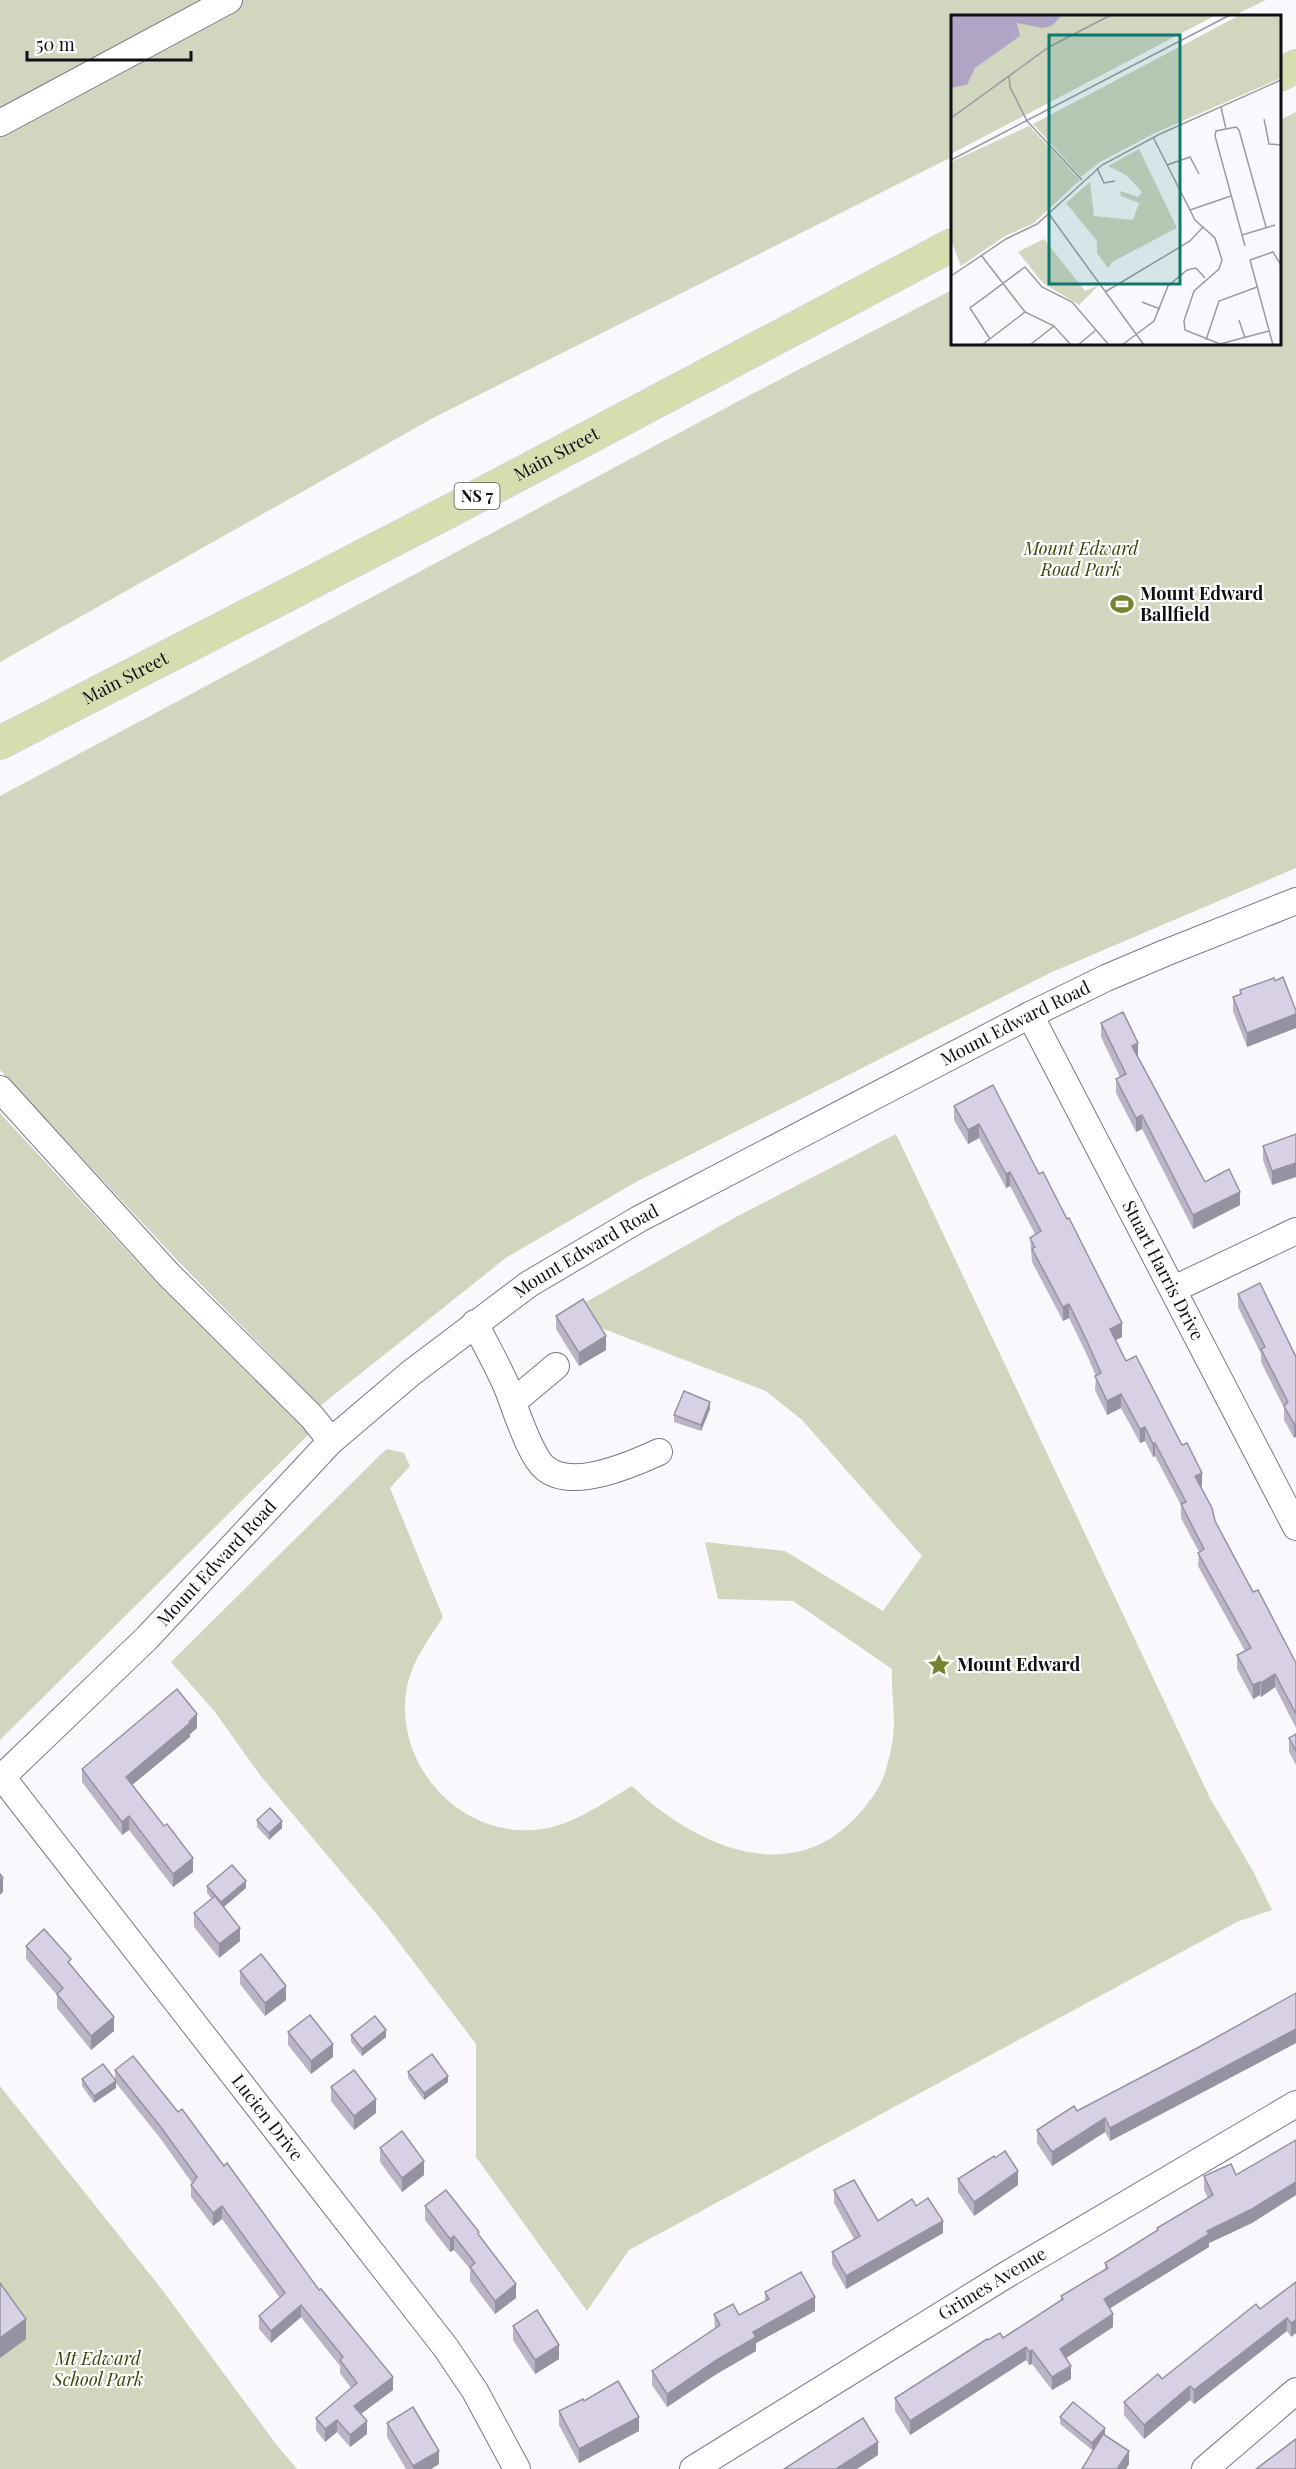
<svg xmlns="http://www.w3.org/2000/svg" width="1296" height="2469" viewBox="0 0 1296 2469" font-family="'Playfair Display',serif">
  <rect width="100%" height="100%" fill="#faf8fd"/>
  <g fill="#d1d6bf">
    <path d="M0,0H1266L1233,16H952V157L433,418L0,662Z"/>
    <path d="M1296,112V868L1052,972L636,1182L507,1257L320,1406L177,1260L0,1070V796L750,395L952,290V344H1280V120Z"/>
    <path d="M0,1113L156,1282L309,1434L0,1740Z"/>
    <path d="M896,1134L1210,1798L1253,1871L1272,1910L1239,1921L629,2250L587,2311L476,2157V2044L384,1923L260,1775L215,1712L171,1662L379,1456L387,1449L404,1453L410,1466L390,1488L443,1617C429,1639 413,1659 407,1686C392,1764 461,1841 542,1829C575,1824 603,1803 632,1786C688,1840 780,1887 848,1825C862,1812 878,1793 885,1773C889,1759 894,1739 894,1724C894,1705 891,1687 892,1669L793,1601L718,1599L705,1542L785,1551L883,1611L922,1556L802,1420L766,1391L601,1328L586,1302L736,1217Z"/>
    <path d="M0,2086L160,2287L276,2444L297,2469H0Z"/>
  </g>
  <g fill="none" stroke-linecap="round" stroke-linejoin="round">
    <g stroke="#7d768a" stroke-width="28">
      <g id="minor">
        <path d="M0,123L229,0"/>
        <path id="s1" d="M1030,1015L1296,1527"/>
        <path d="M0,1089L168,1274L312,1417L331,1441"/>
        <path d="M1174,1289L1296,1231"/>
        <path d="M475,1323C485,1344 497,1364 506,1385C515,1406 529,1455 545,1468C572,1491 633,1464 659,1452"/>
        <path d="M513,1402L556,1366"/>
        <path id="s2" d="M2,1777L446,2348L475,2391L517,2469"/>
        <path id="s3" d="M0,1779L147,1638L331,1441L411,1373L529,1284L639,1219L1030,1015L1106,978L1165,953L1296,901"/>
        <path id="s4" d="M693,2469L1006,2275L1296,2104"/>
        <path d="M1205,2469L1296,2391"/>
      </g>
    </g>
    <g stroke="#d4d3d5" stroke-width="34">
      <g id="major">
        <path d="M1280,75L1296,66"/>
        <path id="s5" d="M0,743L446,513L952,245"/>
      </g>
    </g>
    <use href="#minor" stroke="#fff" stroke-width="26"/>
    <use href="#major" stroke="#d6ddaf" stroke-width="32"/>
  </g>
  <g fill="#bab4c6">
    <path d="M1275,981L1296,1011V1028L1247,1047L1233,1011V997L1240,995V990Z"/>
    <path d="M1101,1023L1138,1056L1205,1182L1240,1205L1193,1229L1142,1129L1136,1132L1116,1093V1079L1120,1077L1101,1037Z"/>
    <path d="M993,1085L1122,1337L1116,1340L1126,1361L1202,1486L1200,1487L1215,1521L1253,1592L1296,1663V1728L1275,1687L1261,1697L1260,1695L1253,1699L1237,1669V1655L1245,1651L1198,1566L1199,1552L1181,1518V1505L1155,1456L1153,1457L1145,1441L1140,1443L1121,1408L1107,1415L1095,1390L1096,1376L1086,1353L1069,1318L1063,1321L1032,1262L1030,1238L1035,1234L1010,1186L1006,1188L979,1138L968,1144L954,1120V1106Z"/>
    <path d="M1296,1134L1272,1185L1263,1160V1146Z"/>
    <path d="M1238,1294L1296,1357L1294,1438L1284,1420V1408L1261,1362V1354L1238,1307Z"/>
    <path d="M556,1316L606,1350L579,1366L556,1329Z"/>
    <path d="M710,1409L701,1431L674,1422V1415Z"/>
    <path d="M197,1728L190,1734V1737L132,1785L193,1872L173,1887L129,1830L122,1835L82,1782V1769Z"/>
    <path d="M1296,1734V1765L1289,1752V1738Z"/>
    <path d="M257,1820L282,1828L269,1840L257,1827Z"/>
    <path d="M207,1886L246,1888L224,1907L240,1941L219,1958L194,1927V1913L212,1899L207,1893Z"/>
    <path d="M26,1946L71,1965L114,2031L91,2050L57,2008V1995L26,1959Z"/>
    <path d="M240,1971L286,2000L265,2016L240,1984Z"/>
    <path d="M1296,1993V2043L1110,2141L1105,2132L1052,2166L1037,2143V2130L1077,2111L1201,2046Z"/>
    <path d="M288,2032L333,2057L311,2074L288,2045Z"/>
    <path d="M351,2035L386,2037L362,2056L351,2042Z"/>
    <path d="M115,2070L178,2112L224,2166L319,2290L393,2390L361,2414L367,2434L350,2447L337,2432L325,2442L316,2430V2418L351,2388L340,2373V2366L301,2317L271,2343L259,2329V2316L280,2298L222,2219L213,2226L191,2197V2185L192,2183L160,2138L116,2083V2088L94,2103L82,2086V2079L115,2081Z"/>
    <path d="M408,2072L448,2082L424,2100L408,2078Z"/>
    <path d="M331,2087L376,2113L354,2130L331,2101Z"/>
    <path d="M1296,2140V2195L1252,2223L1209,2243V2247L1110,2308L1113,2327L1066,2358L1071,2379L1052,2390L1032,2364L1029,2365L1026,2360L910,2435L895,2411V2398L988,2340L1003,2338L1061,2301V2296L1105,2269V2263L1157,2231V2228L1208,2198L1204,2190V2176L1236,2175Z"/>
    <path d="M380,2148L424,2175L402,2192L380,2162Z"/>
    <path d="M958,2179L1018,2185L974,2216L958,2192Z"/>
    <path d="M834,2190L878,2221L916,2206L943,2233L846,2289L832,2264V2252L854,2239L834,2203Z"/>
    <path d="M425,2206L479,2236L516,2298L495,2314L470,2281V2269L454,2250L450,2252L425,2220Z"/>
    <path d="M1296,2282L1291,2337L1287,2331L1194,2404L1190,2400L1144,2439L1124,2415V2402L1162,2379L1260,2309Z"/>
    <path d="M765,2292L815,2311L756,2343V2351L715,2375L667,2407L652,2385V2371L715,2329L714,2314L739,2315L765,2301Z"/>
    <path d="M513,2326L559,2359L535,2374L513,2340Z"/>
    <path d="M584,2401L639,2431L579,2463L559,2425V2411Z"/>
    <path d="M1060,2417L1105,2435L1129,2464L1126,2469H1082L1096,2447L1092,2450L1060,2424Z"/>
    <path d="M387,2423L439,2464L431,2469H406L387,2437Z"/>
  </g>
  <g fill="#9792a1">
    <path d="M1296,1014V1028L1247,1047V1033Z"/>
    <path d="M1138,1043V1057L1132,1046Z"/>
    <path d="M1142,1115V1129L1136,1132V1118Z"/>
    <path d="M979,1124V1138L968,1144V1130Z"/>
    <path d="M1296,1163V1177L1272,1185V1171Z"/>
    <path d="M1010,1172V1186L1006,1188V1174Z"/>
    <path d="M1240,1192V1205L1193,1229V1215Z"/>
    <path d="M1069,1304V1318L1063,1321V1307Z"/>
    <path d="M1122,1323V1337L1110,1343V1329Z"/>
    <path d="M606,1336V1350L579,1366V1353Z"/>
    <path d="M1121,1394V1408L1107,1415V1401Z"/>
    <path d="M710,1402V1409L701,1431V1425Z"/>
    <path d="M1296,1423V1437L1294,1438V1424Z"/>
    <path d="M1145,1427V1441L1140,1443V1429Z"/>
    <path d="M1155,1443V1456L1153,1457V1444Z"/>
    <path d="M1202,1473V1486L1195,1490V1476Z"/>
    <path d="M1275,1674V1687L1261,1697V1683Z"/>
    <path d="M1260,1682V1695L1253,1699V1685Z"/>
    <path d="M197,1714V1728L190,1734V1737L126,1790V1777Z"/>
    <path d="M129,1816V1830L122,1835V1822Z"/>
    <path d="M282,1821V1828L269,1840V1833Z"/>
    <path d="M193,1858V1872L173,1887V1874Z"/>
    <path d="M3,1878V1892L0,1895V1881Z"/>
    <path d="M246,1881V1888L221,1909V1902Z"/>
    <path d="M240,1928V1941L219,1958V1944Z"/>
    <path d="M286,1986V2000L265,2016V2003Z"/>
    <path d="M114,2017V2031L91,2050V2036Z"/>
    <path d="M1296,2029V2043L1110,2141V2128Z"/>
    <path d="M386,2030V2037L362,2056V2049Z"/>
    <path d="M333,2044V2057L311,2074V2061Z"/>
    <path d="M448,2076V2082L424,2100V2093Z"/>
    <path d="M116,2081V2088L94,2103V2096Z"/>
    <path d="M376,2099V2113L354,2130V2116Z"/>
    <path d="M1105,2118V2132L1052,2166V2152Z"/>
    <path d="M424,2161V2175L402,2192V2178Z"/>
    <path d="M1018,2171V2185L974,2216V2202Z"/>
    <path d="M1296,2182V2195L1252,2223L1209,2243V2247L1104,2312V2299L1207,2231Z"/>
    <path d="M222,2206V2219L213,2226V2213Z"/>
    <path d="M943,2221V2233L846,2289V2276Z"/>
    <path d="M454,2236V2250L450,2252V2239Z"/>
    <path d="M516,2284V2298L495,2314V2301Z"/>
    <path d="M815,2297V2311L756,2343V2351L715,2375L667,2407V2394L753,2332Z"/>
    <path d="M301,2305V2317L271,2343V2331Z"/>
    <path d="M1113,2314V2327L1060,2362V2349Z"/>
    <path d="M1287,2318V2331L1194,2404V2390Z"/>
    <path d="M26,2319V2339L0,2358V2338Z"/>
    <path d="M1296,2320V2333L1291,2337V2323Z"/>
    <path d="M559,2345V2359L535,2374V2360Z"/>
    <path d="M1026,2347V2360L910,2435V2421Z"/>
    <path d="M1032,2350V2364L1029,2365V2352Z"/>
    <path d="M1071,2366V2379L1052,2390V2377Z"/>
    <path d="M393,2377V2390L354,2419V2406Z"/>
    <path d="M1190,2386V2400L1144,2439V2425Z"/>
    <path d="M639,2417V2431L579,2463V2449Z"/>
    <path d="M337,2420V2432L325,2442V2429Z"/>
    <path d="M367,2421V2434L350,2447V2435Z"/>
    <path d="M1105,2428V2435L1092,2450V2443Z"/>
    <path d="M878,2442V2455L857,2469H836Z"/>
    <path d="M439,2451V2464L431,2469H413V2466Z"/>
    <path d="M1129,2451V2464L1126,2469H1117Z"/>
  </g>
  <g fill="#d8d1e6" stroke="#9792a1" stroke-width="1.5">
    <path d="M1283,977L1296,1011V1014L1247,1033L1233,997L1241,994L1240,990L1274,978L1275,981Z"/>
    <path d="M1123,1012L1138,1043L1132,1046L1205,1182L1229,1169L1240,1192L1193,1215L1142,1115L1136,1118L1116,1079L1126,1074L1101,1023Z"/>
    <path d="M993,1085L1039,1174L1043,1172L1067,1219L1069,1218L1122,1323L1110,1329L1126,1361L1136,1356L1182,1445L1187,1443L1202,1473L1195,1476L1212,1508L1215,1521L1253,1592L1258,1590L1296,1663V1714L1275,1674L1261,1683L1260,1682L1253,1685L1237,1655L1251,1648L1198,1553L1204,1549L1181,1504L1186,1502L1155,1443L1153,1444L1145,1427L1140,1429L1121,1394L1107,1401L1095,1376L1101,1373L1086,1339L1069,1304L1063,1307L1032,1249L1035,1247L1030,1238L1041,1231L1010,1172L1006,1174L979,1124L968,1130L954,1106Z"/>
    <path d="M1296,1134V1163L1272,1171L1263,1146Z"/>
    <path d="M1260,1283L1296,1357V1423L1294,1424L1284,1406L1288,1402L1261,1349L1265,1347L1238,1294Z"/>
    <path d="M583,1299L606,1336L579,1353L556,1316Z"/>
    <path d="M684,1391L710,1402L701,1425L674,1415Z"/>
    <path d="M177,1689L197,1714L189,1722L190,1723L126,1777L164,1826L167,1824L193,1858L173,1874L129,1816L122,1822L82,1769Z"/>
    <path d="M1296,1734V1751L1289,1738Z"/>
    <path d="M270,1808L282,1821L269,1833L257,1820Z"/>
    <path d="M232,1865L246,1881L221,1902L207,1886Z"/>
    <path d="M0,1874L3,1878L0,1881Z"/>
    <path d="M215,1896L240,1928L219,1944L194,1913Z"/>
    <path d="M44,1929L71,1959L68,1962L114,2017L91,2036L57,1994L63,1988L26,1946Z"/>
    <path d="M261,1954L286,1986L265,2003L240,1971Z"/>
    <path d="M1296,1993V2029L1268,2044L1110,2128L1105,2118L1052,2152L1037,2130L1074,2106L1077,2111L1201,2046Z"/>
    <path d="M310,2015L333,2044L311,2061L288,2032Z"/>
    <path d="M375,2016L386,2030L362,2049L351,2035Z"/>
    <path d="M432,2054L448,2076L424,2093L408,2072Z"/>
    <path d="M133,2056L178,2112L182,2109L224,2166L227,2163L319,2290L321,2289L393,2377L354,2406L367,2421L350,2435L337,2420L325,2429L316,2418L357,2383L340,2360L343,2357L301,2305L271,2331L259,2316L285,2293L222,2206L213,2213L191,2185L197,2177L160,2126L115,2070Z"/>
    <path d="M103,2064L116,2081L94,2096L82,2079Z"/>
    <path d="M354,2070L376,2099L354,2116L331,2087Z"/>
    <path d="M402,2131L424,2161L402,2178L380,2148Z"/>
    <path d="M1296,2140V2182L1252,2209L1207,2231L1209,2234L1104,2299L1113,2314L1060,2349L1071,2366L1052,2377L1032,2350L1029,2352L1026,2347L910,2421L895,2398L987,2339L988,2340L1000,2333L1003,2338L1063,2299L1061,2296L1108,2268L1105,2263L1158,2230L1157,2228L1213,2195L1204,2176L1231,2164L1236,2175Z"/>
    <path d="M1005,2151L1018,2171L974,2202L958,2179L994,2156L995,2158Z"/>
    <path d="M854,2180L878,2221L912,2199L916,2206L928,2198L943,2221L846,2276L832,2252L860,2236L834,2190Z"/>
    <path d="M446,2190L479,2232L478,2234L516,2284L495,2301L470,2267L475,2263L454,2236L450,2239L425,2206Z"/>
    <path d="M801,2272L815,2297L753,2332L756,2337L715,2361L667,2394L652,2371L720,2325L714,2314L733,2304L739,2315L769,2299L765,2292Z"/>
    <path d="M1296,2282V2320L1291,2323L1287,2318L1194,2390L1190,2386L1144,2425L1124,2402L1158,2374L1162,2379L1256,2304L1260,2309Z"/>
    <path d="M0,2283L26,2319L0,2338Z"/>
    <path d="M537,2310L559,2345L535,2360L513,2326Z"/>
    <path d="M618,2381L639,2417L579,2449L559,2411L583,2399L584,2401Z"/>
    <path d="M1073,2402L1105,2428L1092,2443L1060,2417Z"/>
    <path d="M413,2407L439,2451L413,2466L387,2423Z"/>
    <path d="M863,2418L878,2442L836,2469H784Z"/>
    <path d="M1103,2434L1129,2451L1117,2469H1082Z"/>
    <path d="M1296,2439V2469H1256Z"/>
  </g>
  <defs>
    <g id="stadium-bare" transform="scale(1.8)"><path d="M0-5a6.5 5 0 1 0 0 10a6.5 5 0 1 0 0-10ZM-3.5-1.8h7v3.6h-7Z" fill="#78832f" stroke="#fff" stroke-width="2.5" paint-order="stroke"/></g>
    <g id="sight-bare" transform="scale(1.8)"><path d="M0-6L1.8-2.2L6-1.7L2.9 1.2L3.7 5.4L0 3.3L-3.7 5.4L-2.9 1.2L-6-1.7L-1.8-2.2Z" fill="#78832f" stroke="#fff" stroke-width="2.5" paint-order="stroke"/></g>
  </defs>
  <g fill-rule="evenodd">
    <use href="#stadium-bare" x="1122" y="604"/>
    <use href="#sight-bare" x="939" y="1665"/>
  </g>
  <g text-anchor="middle" stroke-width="4.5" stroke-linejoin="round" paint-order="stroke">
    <rect fill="#fff" stroke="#58565a" stroke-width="1.5" x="454.5" y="483" width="45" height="26" rx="4.5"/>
    <g font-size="16" font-weight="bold" fill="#100d14">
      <text x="477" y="502">NS 7</text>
    </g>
    <g font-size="18" fill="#100d14" stroke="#fff">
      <text dy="6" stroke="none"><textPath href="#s5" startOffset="627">Main Street</textPath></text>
      <text dy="6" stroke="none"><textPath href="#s5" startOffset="141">Main Street</textPath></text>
      <text dy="6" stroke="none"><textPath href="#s3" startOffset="1278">Mount Edward Road</textPath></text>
      <text dy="6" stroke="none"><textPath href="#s3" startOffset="792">Mount Edward Road</textPath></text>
      <text dy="6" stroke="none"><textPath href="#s1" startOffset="288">Stuart Harris Drive</textPath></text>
      <text dy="6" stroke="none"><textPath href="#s3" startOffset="306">Mount Edward Road</textPath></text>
      <text dy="6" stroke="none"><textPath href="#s2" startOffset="432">Lucien Drive</textPath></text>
      <text dy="6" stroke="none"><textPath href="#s4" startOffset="352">Grimes Avenue</textPath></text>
    </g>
    <g font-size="18" font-style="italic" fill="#3e450a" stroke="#fff">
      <text x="1081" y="555">Mount Edward<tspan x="1081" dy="21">Road Park</tspan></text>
      <text x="98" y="2365">Mt Edward<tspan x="98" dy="21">School Park</tspan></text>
    </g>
    <g font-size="18" font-weight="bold" fill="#100d14" stroke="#fff" text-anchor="start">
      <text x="1140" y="600">Mount Edward<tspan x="1140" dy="21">Ballfield</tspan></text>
      <text x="957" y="1671">Mount Edward</text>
    </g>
  </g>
  <g transform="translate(951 15)">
    <rect width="330" height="330" fill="#faf8fd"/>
    <path d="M111,0H265L0,139V73L16,70L24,53L68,21L66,8L101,11ZM289,0H330V63L204,118L149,147L130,162L82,109ZM78,111L129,165L83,208L54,221L10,251L0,225V147ZM188,134L226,213L161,247L157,253L146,238V226L115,188L139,167L143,201L182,205L188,188L170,181L169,176L187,182L191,177L175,160L157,151ZM93,224L134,276L148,270L128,290L92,268L67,237Z" fill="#d1d6bf"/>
    <path d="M0,0H111L101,11L91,13L66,8L69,21L24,53L16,70L0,73Z" fill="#b1a5c6"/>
    <path fill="none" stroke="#9c9aa0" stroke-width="1.5" d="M58,61L59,72L76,106L131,165M270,92L275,114M0,103L98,32L160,0M313,104L318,129L330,130M202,122L244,205L264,223L271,245L268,254L243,276L233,306L234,315L269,329L318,316M0,145L279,0M216,150L239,142L248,159M146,153L153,168L164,166M239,195L280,181M98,199L193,330M291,220L324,210M294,231L264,121L265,116L285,112L288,115L315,212M30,240L74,297L103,311L120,330M0,261L55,224L86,209L151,150L209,119L330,65M154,277L239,226L252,212M191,287L209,294M288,305L294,323M39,324L19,293L74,252L91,272L121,287L158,330M255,325L268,286L306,272M31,330L74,297M79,330L103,311M127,330L145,315M171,330L203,306L217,271L236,255L245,253L254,263M322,330L299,245L322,237L330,250"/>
    <path fill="#0f766e" fill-opacity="0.15" stroke="#0f766e" stroke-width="3" d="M98,20H229V269H98Z"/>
    <rect width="330" height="330" fill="none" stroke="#100d14" stroke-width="3"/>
  </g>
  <path d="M27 51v9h164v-9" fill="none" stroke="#100d14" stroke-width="3"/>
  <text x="36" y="51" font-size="18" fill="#100d14" stroke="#ffffff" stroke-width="4.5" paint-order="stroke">50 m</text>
</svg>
